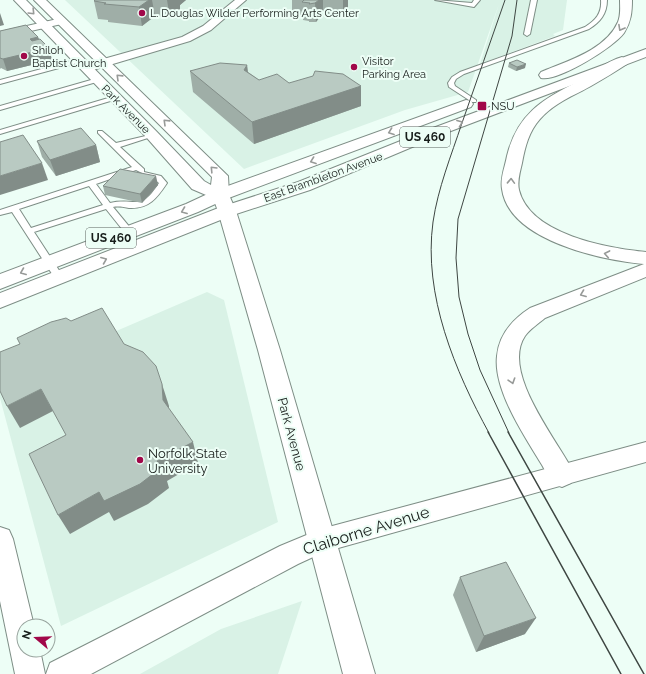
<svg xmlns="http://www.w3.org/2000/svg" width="646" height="674" viewBox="0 0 646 674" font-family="Raleway,sans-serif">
  <rect width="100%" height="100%" fill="#edfef6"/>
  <g fill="#d9f2e6">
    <path d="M65,0H567L563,30L553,34L555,36L480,64L499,4L468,92L405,110L244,169Z"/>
    <path d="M207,292L224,300L278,522L61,626L0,398V381Z"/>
    <path d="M302,601L278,674H140L221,629Z"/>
  </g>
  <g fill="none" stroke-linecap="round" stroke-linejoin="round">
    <g stroke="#7e8e86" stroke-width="2">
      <g id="service">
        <path d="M435,0L472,3L474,0H480L474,7Z"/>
        <path d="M531,0H537L530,34L527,36L524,34Z"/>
        <path d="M601,0H607C607,14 600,22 589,29L464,74L456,79L454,83L455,86L476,100V102H472L449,87L448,83L452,77L460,72L585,27C596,20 602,13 601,0Z"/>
        <path d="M79,59L81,60V62L0,84V80Z"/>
        <path d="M98,78L100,79V81L0,110V106Z"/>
        <path d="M115,96L118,98L117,99L0,134V130Z"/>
        <path d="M98,131H102L116,143L154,134V136L120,147L144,169V172L161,176L167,183C157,198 149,209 129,208C124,207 118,206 113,207L132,230V234H126L106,209L34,232L64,278L59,281L56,280L12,212L0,215V210L132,167L98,133ZM136,170L142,173V176L155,180L159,183C140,213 136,197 110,203L96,184ZM89,186L103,205L31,228L19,209Z"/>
      </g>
    </g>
    <g stroke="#7e8e86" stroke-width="2">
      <g id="minor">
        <path d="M235,0H246L211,30L190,41L86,72L80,68L82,65L182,37L203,26Z"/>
        <path d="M62,18L67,21L66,23L0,38V32Z"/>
        <path d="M646,442V462L324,552L298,564L91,674H46L50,663L280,546L321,529Z"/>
        <path d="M0,527L9,530L13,539L34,626H24V650H40L45,674H15L0,601Z"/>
      </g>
    </g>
    <g stroke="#7e8e86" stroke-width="2">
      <path id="secondary" d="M14,0H26L157,132L204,181L211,185L212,177L34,0H46L228,176L229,195L236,211L280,350L375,674H343L258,350L218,211L213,198L192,189L147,138Z"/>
    </g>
    <g stroke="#7e8e86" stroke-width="2">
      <g id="primary">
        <path d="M646,49V57L443,134L310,190L233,215L0,308V293L221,207L298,182L433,128Z"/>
        <path d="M466,100L471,101L473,104L471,107L226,199L198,212L0,289V274L186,204L214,191Z"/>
      </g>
    </g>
    <g stroke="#7e8e86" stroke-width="2">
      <g id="motorway">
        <path d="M620,0H632C632,12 631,22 624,33C614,47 558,82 541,78L539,75L541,72C567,61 606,50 618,22C621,15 620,7 620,0Z"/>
        <path d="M622,57L629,61L627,64C615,72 603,79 591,86C573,96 554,103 540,119C529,131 525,147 522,163C520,172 517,181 519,190C530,235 608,248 646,252V277L545,318C538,324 530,329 525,336C500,373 560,443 575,475L571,483L562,487C559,486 556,485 553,483C549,480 545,470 542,465C525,437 493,390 497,356C499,334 513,319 530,308L644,264C602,260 509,241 502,189C500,178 505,167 507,156C517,115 541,100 577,82C592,75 606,61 622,57Z"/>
      </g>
    </g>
    <use href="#service" fill="#fff" fill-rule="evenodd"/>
    <use href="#minor" fill="#fff" fill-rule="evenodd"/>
    <use href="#secondary" fill="#fff" fill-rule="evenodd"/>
    <use href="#primary" fill="#fff" fill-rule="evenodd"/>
    <use href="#motorway" fill="#fff" fill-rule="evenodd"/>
    <g stroke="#3e4642" stroke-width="1">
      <path d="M489,433C455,371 423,295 433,222C438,188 451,156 462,123C476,82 491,41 505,0"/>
      <path d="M509,433L480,370L468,334L459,297L456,258L458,219L512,36L517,0"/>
    </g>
    <g stroke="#3e4642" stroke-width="1.5">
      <path d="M488,432L621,674"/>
      <path d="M508,432L644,674"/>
    </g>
  </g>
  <g fill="#9faea7">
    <path d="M95,0H186L180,5V10L170,18L155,16L142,26L108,22V20L98,19L94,1Z"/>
    <path d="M292,0H348V10L343,16L323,13L316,22H309V21L303,20V18L292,16Z"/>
    <path d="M0,31L38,37L39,39L49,48L52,60L7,71L1,68L0,69Z"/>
    <path d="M509,63L525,68L516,71L508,67Z"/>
    <path d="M247,65L248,72L259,80L289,83L361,86V106L254,144L193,92L190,71Z"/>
    <path d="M37,141L96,145L100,162L56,176L42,157Z"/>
    <path d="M158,185L142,203L105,195L103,186Z"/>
    <path d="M460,577L525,634L476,652L453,595Z"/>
  </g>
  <g fill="#828d88">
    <path d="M149,0H152L155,16L142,26L139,7Z"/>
    <path d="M167,0H186L180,5V10L170,18Z"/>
    <path d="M319,0H323V13L316,22L315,3Z"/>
    <path d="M343,0H348V10L343,16Z"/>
    <path d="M0,13L4,25L0,26Z"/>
    <path d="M38,37L42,48L34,50L30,39Z"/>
    <path d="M49,48L52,60L7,71L3,59Z"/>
    <path d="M526,64L525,68L516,71L517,67Z"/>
    <path d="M247,65L249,85L244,70Z"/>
    <path d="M361,86V106L254,144L252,122Z"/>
    <path d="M96,145L100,162L56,176L50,160Z"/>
    <path d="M42,163L48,180L0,195V176Z"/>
    <path d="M156,176L158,185L142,203L140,194Z"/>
    <path d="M162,384L169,406V421L163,400Z"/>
    <path d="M41,389L53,411L20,428L7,406Z"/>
    <path d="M193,442L198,463L167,481L169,488L148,504L114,521L109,512L70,534L58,515L99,492Z"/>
    <path d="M536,618L525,634L476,652L484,636Z"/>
  </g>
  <g fill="#b9cac2" stroke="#828d88">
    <path d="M95,0H149L139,7L104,4L106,3L94,1Z"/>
    <path d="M304,0H319L315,3L309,4L310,3L302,2Z"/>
    <path d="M26,25L38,37L30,39L32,41L40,39L49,48L3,59L0,58V31Z"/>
    <path d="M517,60L526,64L517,67L509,63Z"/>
    <path d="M220,63L247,65L244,70L259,80L277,74L289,83L313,76L315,71L343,74L361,86L252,122L190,71Z"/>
    <path d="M81,128L96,145L50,160L37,141Z"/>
    <path d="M23,135L42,163L0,176V142Z"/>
    <path d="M120,169L156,176L140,194L103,186Z"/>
    <path d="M102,308L124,344L143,352L156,366L162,384L163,400L193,442L157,461L162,467L140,484L104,501L99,492L58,515L29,454L66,435L41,389L7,406L0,391V352L20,344L17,338L51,322L66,318L71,321Z"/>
    <path d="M506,562L536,618L484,636L460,577Z"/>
  </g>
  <defs><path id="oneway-chevron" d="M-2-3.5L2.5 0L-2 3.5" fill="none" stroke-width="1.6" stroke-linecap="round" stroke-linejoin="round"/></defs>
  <g stroke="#979a98">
    <use href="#oneway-chevron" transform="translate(32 12) rotate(46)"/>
    <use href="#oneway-chevron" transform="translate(621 28) rotate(119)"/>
    <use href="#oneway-chevron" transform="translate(119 77) rotate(-136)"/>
    <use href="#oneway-chevron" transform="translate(166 122) rotate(-136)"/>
    <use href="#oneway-chevron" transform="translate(460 123) rotate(-21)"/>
    <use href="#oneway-chevron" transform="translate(391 132) rotate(160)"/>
    <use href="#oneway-chevron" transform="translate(313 161) rotate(160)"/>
    <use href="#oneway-chevron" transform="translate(213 169) rotate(-134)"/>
    <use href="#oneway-chevron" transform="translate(511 181) rotate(-88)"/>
    <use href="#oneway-chevron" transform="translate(184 211) rotate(159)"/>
    <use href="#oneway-chevron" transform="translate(607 254) rotate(-169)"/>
    <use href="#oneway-chevron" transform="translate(104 260) rotate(-22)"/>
    <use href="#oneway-chevron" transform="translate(23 272) rotate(158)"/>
    <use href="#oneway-chevron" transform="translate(583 294) rotate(159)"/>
    <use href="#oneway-chevron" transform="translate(512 381) rotate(72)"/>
  </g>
  <g fill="#a10749" stroke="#edfef6" stroke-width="1.5">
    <circle cx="142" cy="13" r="4"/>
    <circle cx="24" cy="56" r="4"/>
    <circle cx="354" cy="67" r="4"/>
    <rect x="477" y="101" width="10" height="10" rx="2"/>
    <circle cx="140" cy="460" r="4"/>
  </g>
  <g text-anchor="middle" stroke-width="4" stroke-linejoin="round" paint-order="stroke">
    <g font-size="11" fill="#181e1b" stroke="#edfef6" text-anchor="start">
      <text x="150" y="17">L. Douglas Wilder Performing Arts Center</text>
      <text x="32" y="54">Shiloh<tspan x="32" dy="13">Baptist Church</tspan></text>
      <text x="362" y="65">Visitor<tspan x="362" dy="13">Parking Area</tspan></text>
      <text x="491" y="110">NSU</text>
    </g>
    <g font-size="11" fill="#181e1b" stroke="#edfef6">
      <text transform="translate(126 109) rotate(45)" y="4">Park Avenue</text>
      <text transform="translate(323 177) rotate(-20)" y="4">East Brambleton Avenue</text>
    </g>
    <g fill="#edfef6" stroke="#58615d" stroke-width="1">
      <rect x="400" y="127" width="50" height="20" rx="3"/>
      <rect x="86" y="228" width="50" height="20" rx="3"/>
    </g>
    <g font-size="12" font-weight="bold" fill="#181e1b">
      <text x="425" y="141">US 460</text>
      <text x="111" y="242">US 460</text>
    </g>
    <g font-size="13" fill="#181e1b" stroke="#edfef6">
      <text transform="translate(292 434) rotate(75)" y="5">Park Avenue</text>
    </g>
    <g font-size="13" fill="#181e1b" stroke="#edfef6" text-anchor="start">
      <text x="148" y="458">Norfolk State<tspan x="148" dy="15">University</tspan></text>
    </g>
    <g font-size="16" fill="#181e1b" stroke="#edfef6">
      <text transform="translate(366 530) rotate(-17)" y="6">Claiborne Avenue</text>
    </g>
  </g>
  <g transform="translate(36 638) rotate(289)"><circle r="19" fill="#edfef6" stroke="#98a49e"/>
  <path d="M0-3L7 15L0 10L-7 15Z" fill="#a10749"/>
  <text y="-6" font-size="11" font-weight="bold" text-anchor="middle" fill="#181e1b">N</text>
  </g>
</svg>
